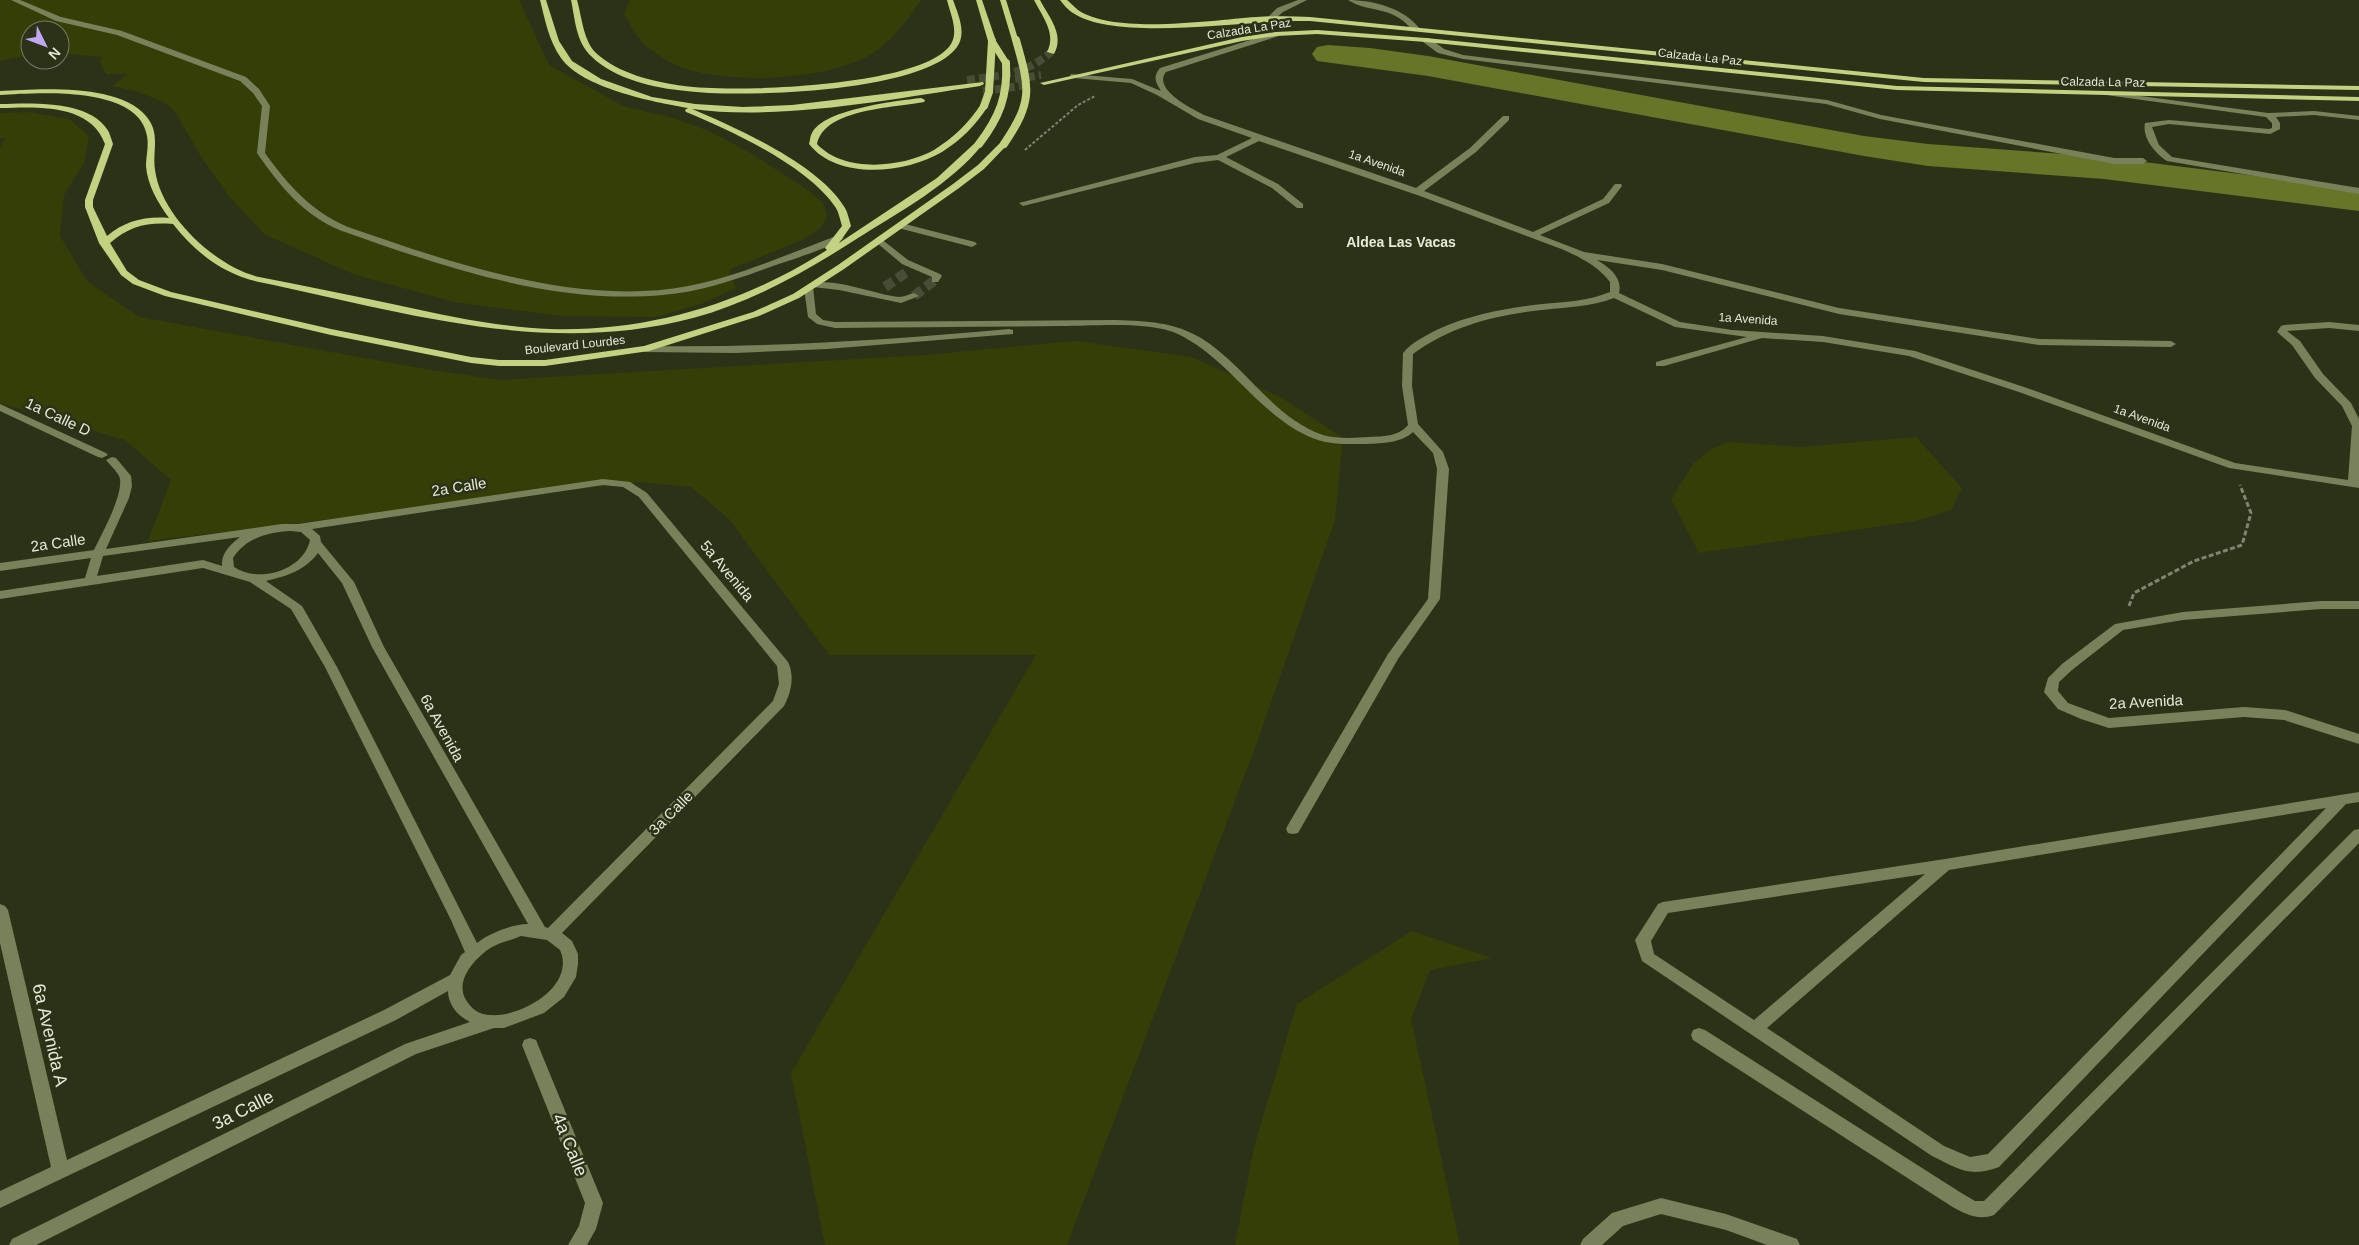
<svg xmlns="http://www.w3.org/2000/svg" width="2359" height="1245" viewBox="0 0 2359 1245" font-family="Helvetica,sans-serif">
  <rect width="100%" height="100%" fill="#2c3218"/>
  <g fill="#353e07">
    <path d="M0,0H519L549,65L623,106L673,118L709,131L749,152L806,189L823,203L827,216L821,228L802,240L729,270L736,288L701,304L656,317L562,316L454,302L353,274L264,234L228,195L200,155L176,113L164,102L135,91L112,86L127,74H106L99,61L103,57L60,53V30H30V55L0,61Z"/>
    <path d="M630,0H921C908,19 893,40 873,53C828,81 730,85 681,67C670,63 654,53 645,45C637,38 630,24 624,14Z"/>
    <path d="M28,112L69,119L89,136L84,163L64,195L60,236L87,281L139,317L425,369L500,380L926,355L1075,341L1192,357L1282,398L1343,438L1335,520L1256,745L1067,1245H825L791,1073L1036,655H829L730,520L691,487L638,482L148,541L171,480L125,440L0,403V147L6,138H0V113Z"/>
    <path d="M1916,437L1962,488L1951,510L1915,521L1699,553L1671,499L1693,464L1710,450L1727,442L1801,447Z"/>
    <path d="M1412,931L1492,958L1430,970L1411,1019L1460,1245H1235L1254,1147L1297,1004Z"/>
  </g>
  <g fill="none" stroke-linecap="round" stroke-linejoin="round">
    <path fill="#667528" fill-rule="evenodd" d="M1328,45L1370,48L1428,56L1864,136L1928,144L2104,157L2359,189V211L2104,179L1928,166L1864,156L1428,76L1317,61L1312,54L1317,47Z"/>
    <g stroke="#484d35" stroke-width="10" stroke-dasharray="10 5" stroke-linecap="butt">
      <path d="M885,287L907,272"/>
      <path d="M914,296L935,280"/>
    </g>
    <g stroke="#484d35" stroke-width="8" stroke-dasharray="8 4" stroke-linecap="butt">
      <path d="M1015,79L1041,75"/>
      <path d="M967,80C998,76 1027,74 1051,52"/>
      <path d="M983,91L1028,85"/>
    </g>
    <path stroke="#80856f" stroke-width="2" stroke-dasharray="3 2" stroke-linecap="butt" d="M1025,150L1078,105L1095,96"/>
    <path stroke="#80856f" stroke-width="3" stroke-dasharray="5 2.5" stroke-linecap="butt" d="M2129,606L2134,593L2194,561L2242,545L2251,513L2240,485"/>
    <g fill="#78815a" fill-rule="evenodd">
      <path d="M11,0H20L61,17L122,31L246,77L259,89L270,106L265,153C287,184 312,212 348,227C452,263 578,307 688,286C739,276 788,254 836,236L844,238C835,246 788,261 773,266C738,279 701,292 663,295C554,305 444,267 342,231C304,216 279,185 257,153L262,106L253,93L240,81L117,35L56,21Z"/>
      <path d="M1298,0H1307L1283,12L1273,21L1266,19L1277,8Z"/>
      <path d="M1348,0C1373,0 1404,8 1420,29L1413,31C1392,4 1370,14 1348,0Z"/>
      <path d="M1276,32L1280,34L1279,36L1166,72C1152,89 1192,109 1204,115L1416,188L1470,148L1503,116H1509V120L1476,152L1424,191L1533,232L1603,199L1615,184H1621L1622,186L1609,203L1540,235L1584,252L1662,264L1839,308L2039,339L2171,341L2176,344L2171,347L2039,345L1839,314L1662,270L1597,260C1609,267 1623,278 1619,293L1680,322L1732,330L1823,336L1915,351L2027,388L2235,463L2348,480L2352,426L2342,406L2315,378L2292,345L2277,332L2281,326L2284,325L2329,322L2359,325V331L2329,328L2287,331L2300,341L2323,374L2351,403L2359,419V488L2229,468L2019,392L1909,356L1823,342L1762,338L1664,366H1656V362L1747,337L1675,327L1614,298C1591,307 1566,307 1542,310C1495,315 1451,326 1413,354L1412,386L1418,424L1443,452L1449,469L1440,599L1398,659L1298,833L1293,834L1288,833L1286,829L1288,825L1388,654L1428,599L1437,469L1433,453L1413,432C1401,443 1383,443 1367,444C1350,444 1331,445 1315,439C1260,418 1230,359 1178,334C1151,321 1093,326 1062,326C986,327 911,327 835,328L817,324L808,317L804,288C823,272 873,295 899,297C904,297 909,294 914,293L919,296L901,303L839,290L813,287L816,314L823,320L835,322L1116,320C1147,321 1174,322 1201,338C1245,365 1273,418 1323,435C1337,439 1355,438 1369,437C1383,436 1398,437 1408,425L1402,386L1403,353C1412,342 1428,334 1441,328C1473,314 1508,308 1542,304C1565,302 1588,301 1610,292V282C1598,266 1581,258 1564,250L1420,196L1259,141L1226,157L1278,184L1303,204V208H1297L1272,188L1218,160L1195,163L1023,206L1019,203L1195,157L1217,155L1252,138L1198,119L1157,95L1131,83L1074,78L1070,76L1071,74L1132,79L1161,91C1155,81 1153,77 1160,68Z"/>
      <path d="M1423,38H1429L1444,49L1463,55L1827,100L1881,115L2114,158H2143L2147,161L2143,164H2114L1880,119L1826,104L1463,59L1438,53L1423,42Z"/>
      <path d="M2103,91L2268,113L2314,111L2359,116V120L2314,115L2276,117L2280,123V129L2270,134L2169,124L2152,127L2159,145L2172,157L2359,188V194L2167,161C2155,153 2142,138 2145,123L2169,120L2269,129L2272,128V123L2266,117L2106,95H2103Z"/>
      <path d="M901,223L975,242L977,244L972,247L898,228V224Z"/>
      <path d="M880,238L908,260L940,274L942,276L938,282H932V277L902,264L877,243V239Z"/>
      <path d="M1009,329L1013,330V334L827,349L736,353L645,352L640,349L645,346C767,348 888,340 1009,329Z"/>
      <path d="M0,404L106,453L108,455L102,458L98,457L0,411Z"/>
      <path d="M112,457L116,458L131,476L132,486L129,498L106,549L282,524H298L603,479L630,482L647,493L788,662C795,676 791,693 784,706L562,933L572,941L578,954V964L576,977L564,997L544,1013L504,1028H494L416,1054L36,1245H9L12,1239L405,1044L470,1022C458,1016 448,1005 448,991L396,1020L0,1208V1191L51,1167L0,943V904L5,906L8,910L67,1160L384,1010L450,975L461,955L465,952L451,920L325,667L291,609L250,582L203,568L0,599V591L85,578L91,558L0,571V563L94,550C101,535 126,491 119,476C116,470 110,465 106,460ZM603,485L623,487L639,497L777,666L779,684L773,701L548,928L545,927L384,647L354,582L321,542L320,536L312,529ZM291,531L301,532L310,540C304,570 259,584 234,567L233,558C246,538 268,532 291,531ZM240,537C230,545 221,553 222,566L203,560L97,576L103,556ZM318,553L342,583L372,647L528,924C513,924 489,933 477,943L337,667L302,606L266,581C287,576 304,571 318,553ZM521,936L547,940L560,950C577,988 515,1022 483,1014C475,1012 470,1006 466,1000C454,980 476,957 492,947C501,942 512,940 521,936Z"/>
      <path d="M2321,601H2359V609H2321L2183,620L2123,630L2072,670L2059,682L2058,691L2068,703L2109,718L2244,707L2285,710L2359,734V744L2284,720L2244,717L2109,728L2081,719L2058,709L2044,692L2048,678L2062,664L2115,624L2183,612Z"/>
      <path d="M2359,792V802L2346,804L1999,1167C1969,1178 1959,1169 1932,1156L1642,961L1635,940L1658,904L1663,902L1945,859ZM2326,808L1988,1154L1970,1157L1944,1146L1767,1028L1949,870ZM1925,874L1754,1020L1654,954L1651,941L1668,913Z"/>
      <path d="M2359,829V843L1994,1215C1978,1221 1965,1214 1951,1206L1693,1040L1691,1035L1693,1030L1699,1028L1705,1030L1963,1194L1975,1201H1984L2354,830Z"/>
      <path d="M530,1038L536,1040L538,1045L603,1203L596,1229L587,1245H568L579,1226L585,1203L522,1045L524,1040Z"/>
      <path d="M1661,1198L1726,1214L1797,1239L1800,1245H1767L1726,1230L1661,1214L1623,1226L1602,1245H1580L1583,1239L1612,1213Z"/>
    </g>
    <g fill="#c1d380" fill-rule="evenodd">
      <path d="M540,0H546L559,41L572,61L601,79L652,97L695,104L743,107L792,105L983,82L984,84L980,86C891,99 781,121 692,109C737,128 820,165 845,208C848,213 849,220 851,226L839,243L937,178L976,142L983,144C951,184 901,211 858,238C807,271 752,302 693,318C545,357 404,312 259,282C223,274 196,253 173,224C147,222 130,226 110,243L127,271L139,280L171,292L331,329L471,357L499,360H545L644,346L753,312L793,294L838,265L953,184L978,165L1001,142L1008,144L984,169L959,188L844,269L799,298L759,316L649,351L545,366H499L471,363L331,335L165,296L133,284L121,275L99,243L85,207V200L105,144C90,103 37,107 0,108V104C31,103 88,100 107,129C110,133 111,139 113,144L93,200V207L107,236C125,221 145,216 169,218C158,203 147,184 146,166C146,156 149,146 147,136C139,85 37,93 0,95V91C38,89 119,83 146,116C161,133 152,151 155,170C161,216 216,267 259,277C305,286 351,295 397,305C447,316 498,327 550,329C649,332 744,303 827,250L825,248L842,226C840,220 839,213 836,208C808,166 732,131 686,112L685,110L688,108C653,102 582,88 561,58C549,41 545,20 540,0Z"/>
      <path d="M571,0H577C582,17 583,40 596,53C619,74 654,82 684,86C732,93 925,87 951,44C959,31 950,13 947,0H953C958,14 967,33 957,47C924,93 739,98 686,91C654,88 614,79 591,56C576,42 575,19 571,0Z"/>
      <path d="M976,0H982L996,41L1010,63L1009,65H1003L988,41Z"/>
      <path d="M1000,0H1006L1019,42L1012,40Z"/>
      <path d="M1034,0H1040C1049,17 1065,35 1054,54L1047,52C1057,34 1042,16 1034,0Z"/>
      <path d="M1060,0H1067C1071,3 1074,7 1078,10C1114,35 1213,20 1256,17C1274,16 1292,16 1310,17L1924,78L2359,86V90L1924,82L1310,21C1254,19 1117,43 1073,13C1068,10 1063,4 1060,0Z"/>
      <path d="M1317,30L1426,38L1897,86L2359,97V101L1897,90L1426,42L1317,34L1276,36L1242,41L1044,85L1040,83L1242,37L1276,32Z"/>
      <path d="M921,98L925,100L924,102C895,108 825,108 817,144C844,173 901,168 934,150C953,138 969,123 981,104L988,106C976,125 961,140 942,152C905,174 837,180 809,144C810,141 810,136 812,133C824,109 896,101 921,98Z"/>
    </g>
    <g stroke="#c1d380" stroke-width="8">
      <path d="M984,106L989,92L992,41"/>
      <path d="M979,144C999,118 1008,96 1006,63"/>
      <path d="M1004,144C1033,101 1030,89 1016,40"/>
    </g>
  </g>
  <g text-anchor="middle" stroke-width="5" stroke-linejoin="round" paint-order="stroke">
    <g font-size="12" fill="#e5e9d9" stroke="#2c3218">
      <text transform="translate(1249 29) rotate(-9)" y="4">Calzada La Paz</text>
      <text transform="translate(1700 57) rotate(6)" y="4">Calzada La Paz</text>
      <text transform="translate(2103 82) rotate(1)" y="4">Calzada La Paz</text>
      <text transform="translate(1377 163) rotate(19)" y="4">1a Avenida</text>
      <text transform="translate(1748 319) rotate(4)" y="4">1a Avenida</text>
      <text transform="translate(575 345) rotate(-6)" y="4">Boulevard Lourdes</text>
      <text transform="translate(2142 418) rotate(20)" y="4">1a Avenida</text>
    </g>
    <g font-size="14" font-weight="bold" fill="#e5e9d9" stroke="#2c3218">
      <text x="1401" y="247">Aldea Las Vacas</text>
    </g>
    <g font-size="15" fill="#e5e9d9" stroke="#2c3218">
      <text transform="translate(58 417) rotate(25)" y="5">1a Calle D</text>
      <text transform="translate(459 487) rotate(-9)" y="5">2a Calle</text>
      <text transform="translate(58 543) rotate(-8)" y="5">2a Calle</text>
      <text transform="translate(727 571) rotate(50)" y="5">5a Avenida</text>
      <text transform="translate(2146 702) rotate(-3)" y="5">2a Avenida</text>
      <text transform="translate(442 728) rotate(61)" y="5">6a Avenida</text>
      <text transform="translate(671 813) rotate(-45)" y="5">3a Calle</text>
    </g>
    <g font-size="18" fill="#e5e9d9" stroke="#2c3218">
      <text transform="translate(50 1035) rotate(77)" y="6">6a Avenida A</text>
      <text transform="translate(243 1110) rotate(-27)" y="6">3a Calle</text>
      <text transform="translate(570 1145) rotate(68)" y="6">4a Calle</text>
    </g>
  </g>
  <g transform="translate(45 45) rotate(132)"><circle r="24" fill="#2c3218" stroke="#767b65"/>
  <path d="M0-4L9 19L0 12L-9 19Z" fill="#c1a8f3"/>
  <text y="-8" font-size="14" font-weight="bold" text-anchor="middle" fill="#e5e9d9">N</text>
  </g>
</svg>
